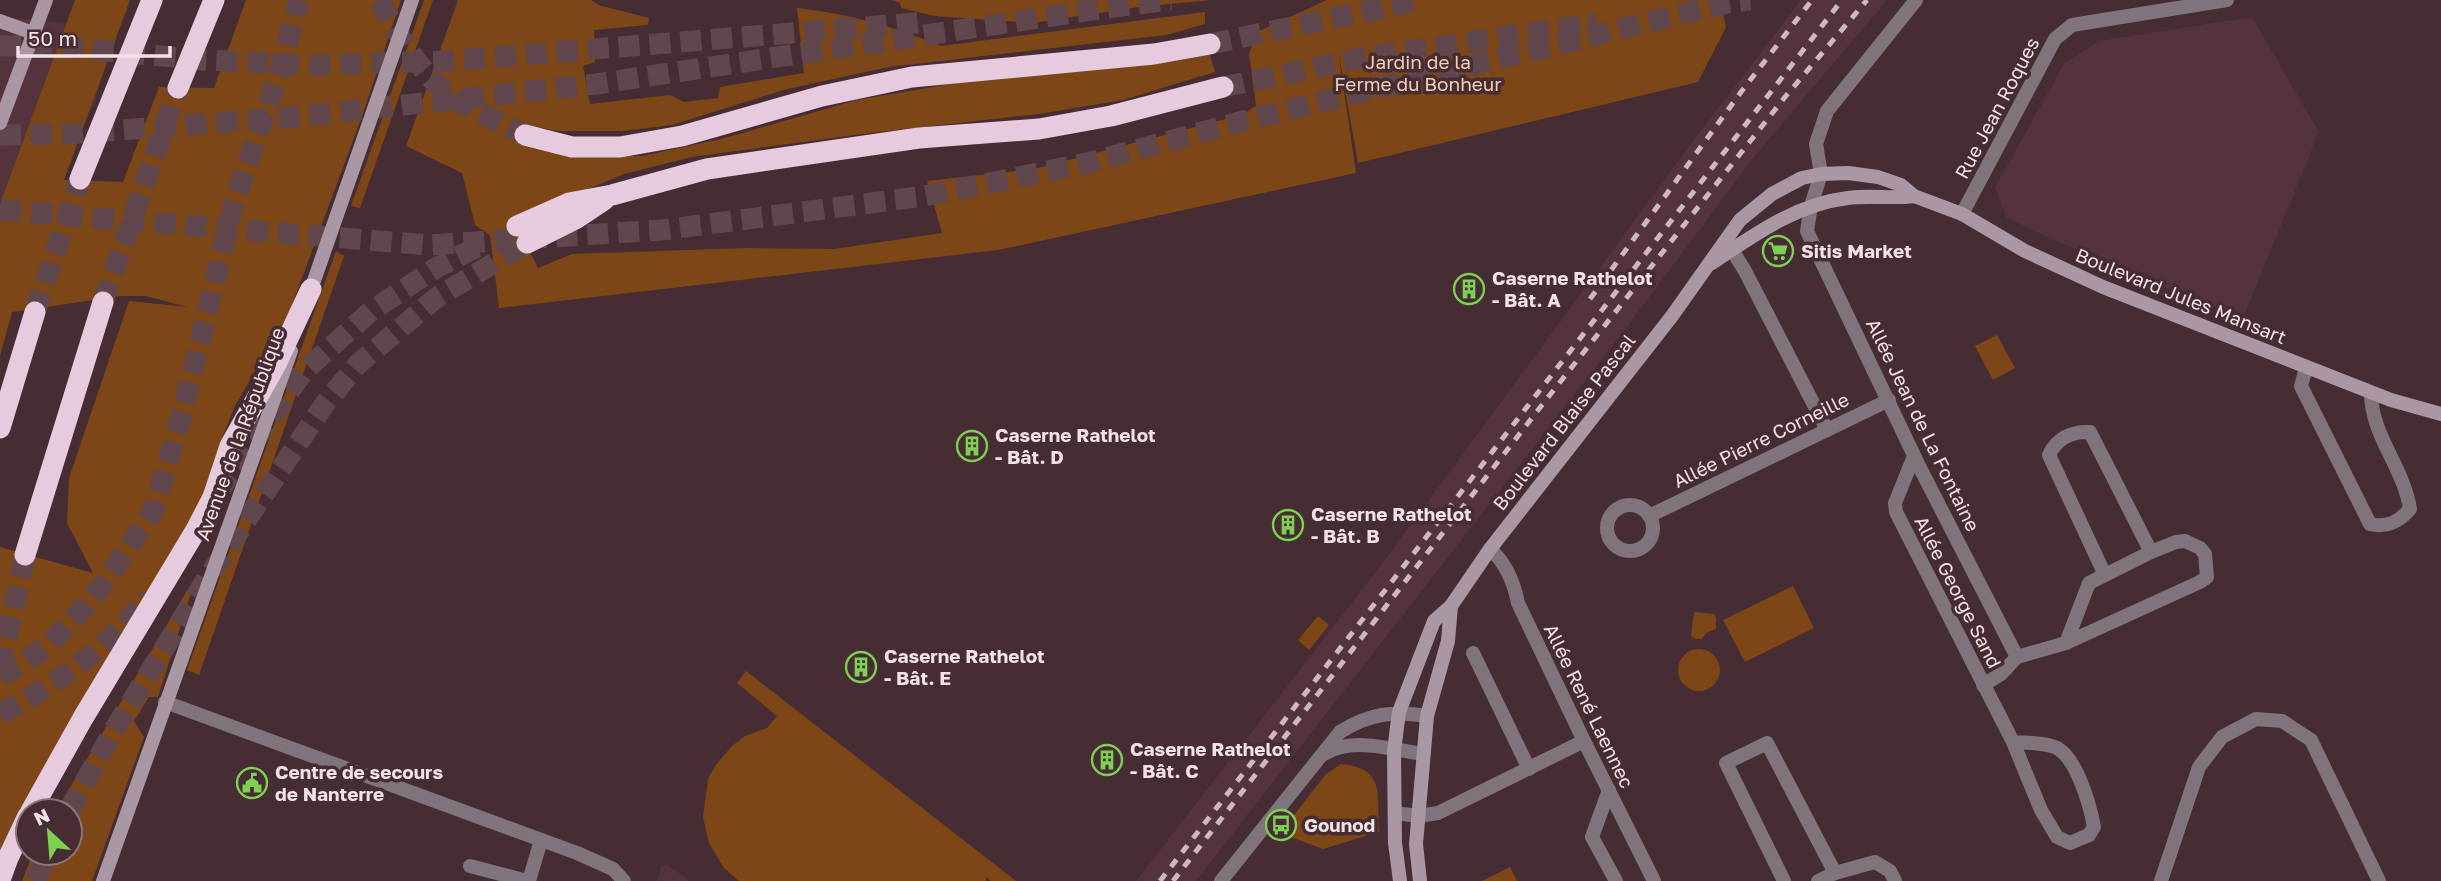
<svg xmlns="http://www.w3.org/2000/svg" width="2441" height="881" viewBox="0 0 2441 881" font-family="'Golos Text',sans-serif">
  <rect width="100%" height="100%" fill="#462c33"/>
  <g fill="#54333c">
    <path d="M1801,0H1887L1754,157L1624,331L1196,881H1136L1381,565L1696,137Z"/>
    <path d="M2252,17L2319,132L2245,314L2206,304L2047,237L2006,217L1995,187L2064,64L2099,41Z"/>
    <path d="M17,18L95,26L97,99L54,179L0,206V19Z"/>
    <path d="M668,865L690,881H657L661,866Z"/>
  </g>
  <g fill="#7d4617">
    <path d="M75,0H130L64,180L123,182L159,87L214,88L246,0H401L361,119L289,313L235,406L222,438L200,515L0,859V547L93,573L67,523L69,478L129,301L187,307L146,296H121L12,312L0,356V204Z"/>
    <path d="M424,0H433L360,208L351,206Z"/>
    <path d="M458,0H591L598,5L649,18L648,25L594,30L595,62L583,66L590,104L670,95L684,102L718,98L720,87L804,73L797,8C847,13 895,27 941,46L1205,12V24L1166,35L889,67L787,89L672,125L623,131H558L527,125L520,144L572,155L642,156L721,139L857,100L1014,73L1209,52L1215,72L1123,100L1039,114L870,133L692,157L624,174L514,220L538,268L572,254L747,248L834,249L942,233L927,181L1034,169L1241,115L1256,106L1249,54L1257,32L1327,0H1720L1726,27L1698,82L1358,163L1338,50L1356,173L998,250L499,308L490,235L475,225L462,173L406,146Z"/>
    <path d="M891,0H1211L1139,7L1032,23L935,16L901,8L900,3Z"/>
    <path d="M336,251L344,256L199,675L187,670Z"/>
    <path d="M1997,335L2015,368L1993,380L1975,346Z"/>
    <path d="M197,574L158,697H149L134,721L144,737L92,881H22L33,853H70V811H56Z"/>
    <path d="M1793,586L1814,628L1745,662L1723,620Z"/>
    <path d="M1694,612L1714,614L1716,618V629L1706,633L1702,639H1696L1691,636Z"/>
    <path d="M1318,616L1329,625L1309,650L1298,640Z"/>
    <circle cx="1699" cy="670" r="21"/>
    <path d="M746,671L1016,881H991L986,877V881H739L724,868L709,843L703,817L708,779L715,766L732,746L745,736L767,728L777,716L737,683Z"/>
    <path d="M1341,764C1386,768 1377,795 1379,832L1323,849L1280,833L1326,774Z"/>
    <path d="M1510,867L1517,881H1482Z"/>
  </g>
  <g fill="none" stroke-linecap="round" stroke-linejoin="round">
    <g stroke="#60474e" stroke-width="21" stroke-dasharray="21 10" stroke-linecap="butt">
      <path d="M380,0C393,28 422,75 447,93C471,110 499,121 525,135"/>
      <path d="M1210,44L1420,0"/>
      <path d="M0,46H56L203,60L313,65L446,61L926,22"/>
      <path d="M1223,87L1361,58L1597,23"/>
      <path d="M0,135L68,134L303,116L596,84L1106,8L1171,0"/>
      <path d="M0,210L429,245L662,230L925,196L1087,163L1243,121L1727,3L1750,0"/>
      <path d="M103,302L178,88"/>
      <path d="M35,312L80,179"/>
      <path d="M218,492L303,372L371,311L436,268L481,245"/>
      <path d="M0,668L25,555"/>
      <path d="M0,676L24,663L51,642L84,608L110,575L154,509L183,410L234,203L281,67L299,0"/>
      <path d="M0,714C58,683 107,649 147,597"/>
      <path d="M69,811L111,735L206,580L324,405L358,364L436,298L527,243"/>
      <path d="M35,881L47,853"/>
    </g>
    <g stroke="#7f747c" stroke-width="14">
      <path d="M1916,0L1827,111L1816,144L1821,174L1811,206L1807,231L1920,468L2017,657"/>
      <path d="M1962,214L2055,39L2072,25L2227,0"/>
      <path d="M1720,250H1732L1745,271L1827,430"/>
      <path d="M2306,368L2301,386L2370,524C2387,528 2399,522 2410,509C2404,468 2371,435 2371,393"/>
      <path d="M1914,456L1895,503L1896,512L2013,742C2027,743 2044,742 2057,748C2077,759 2090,805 2094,827L2089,835L2070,843L2057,837L2041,810L2013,742"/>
      <circle cx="1630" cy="528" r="23"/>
      <path d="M1649,516L1889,400"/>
      <path d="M1490,549C1506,563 1514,583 1518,603L1584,741L1654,881"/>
      <path d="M2105,575L2049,455C2057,438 2072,431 2090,432L2151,552"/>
      <path d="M1473,653L1529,769"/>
      <path d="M1983,685L2001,674L2017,657L2066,643L2200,582L2207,577L2205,554L2200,548L2185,541L2176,542L2151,552L2089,583L2066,643"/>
      <path d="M165,702L577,853L613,869L624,881"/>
      <path d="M1324,754C1353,736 1391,750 1423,754"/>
      <path d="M1609,790L1592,837L1616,881"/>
      <path d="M1395,813L1418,816L1438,813L1584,741"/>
      <path d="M470,866L527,881"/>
      <path d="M529,881L541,840"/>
      <path d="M1221,881L1340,732C1370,713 1393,711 1427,716"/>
      <path d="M1784,881L1726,763L1767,743L1835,873"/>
      <path d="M1818,881L1835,873L1875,862L1890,871L1895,881"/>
      <path d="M2161,881L2199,767L2222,737L2256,719L2282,721L2311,740L2379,881"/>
    </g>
    <g stroke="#a997a4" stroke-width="14">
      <path d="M0,21L33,33"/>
      <path d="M0,123L46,0"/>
      <path d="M1712,263C1754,235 1796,204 1848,198C1870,195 1892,199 1914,196"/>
      <path d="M309,295L412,0"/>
      <path d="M103,881L291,351"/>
      <path d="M1400,881L1395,843L1394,751L1399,712L1434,621L1451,606L1490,549L1672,316L1740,220L1772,194L1802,178L1821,174L1848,173L1878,177L1901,185L1914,196L1962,214L2025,251L2103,287L2391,400L2441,414"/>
      <path d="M1420,881L1416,844L1427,716L1448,641L1451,606"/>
    </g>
    <g stroke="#e6cbde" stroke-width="21">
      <path d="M178,88L214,0"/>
      <path d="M525,135L572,147H620L682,136L822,96L912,77L1154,54L1210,44"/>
      <path d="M80,179L152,0"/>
      <path d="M517,226L569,203L612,195L707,169L919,138L1039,129L1111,116L1223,87"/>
      <path d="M527,243L577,218L604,200"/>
      <path d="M0,428L35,312"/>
      <path d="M25,555L103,302"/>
      <path d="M31,811L83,718L196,530L213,497L230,446L276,364L311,289"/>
      <path d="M0,880L8,858L28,816"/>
    </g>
    <g stroke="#ccb9be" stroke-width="5" stroke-dasharray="9 9" stroke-linecap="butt">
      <path d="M1590,299L1741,92L1812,0"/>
      <path d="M1160,881L1842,0"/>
      <path d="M1173,881L1542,405L1785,97L1867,0"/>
    </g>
  </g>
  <defs>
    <g id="supermarket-ring" transform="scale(1.575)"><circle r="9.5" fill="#462c33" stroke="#7ed053" stroke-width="1.5"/><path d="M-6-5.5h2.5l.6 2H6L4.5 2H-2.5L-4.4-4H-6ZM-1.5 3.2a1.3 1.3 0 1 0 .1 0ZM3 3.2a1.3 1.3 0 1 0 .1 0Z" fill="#7ed053"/></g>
    <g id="building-ring" transform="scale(1.575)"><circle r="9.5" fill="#462c33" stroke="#7ed053" stroke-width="1.5"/><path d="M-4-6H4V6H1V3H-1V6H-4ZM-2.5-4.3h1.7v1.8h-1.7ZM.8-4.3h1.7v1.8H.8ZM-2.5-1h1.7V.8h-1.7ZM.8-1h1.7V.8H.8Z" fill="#7ed053"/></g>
    <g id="civic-ring" transform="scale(1.575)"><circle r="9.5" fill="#462c33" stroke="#7ed053" stroke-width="1.5"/><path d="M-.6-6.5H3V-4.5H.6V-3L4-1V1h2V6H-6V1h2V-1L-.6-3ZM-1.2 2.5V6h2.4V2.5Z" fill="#7ed053"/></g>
    <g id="bus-ring" transform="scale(1.575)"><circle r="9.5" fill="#462c33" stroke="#7ed053" stroke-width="1.5"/><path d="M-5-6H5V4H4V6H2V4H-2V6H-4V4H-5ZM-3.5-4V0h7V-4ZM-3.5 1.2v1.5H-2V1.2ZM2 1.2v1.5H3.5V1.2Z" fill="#7ed053"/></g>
  </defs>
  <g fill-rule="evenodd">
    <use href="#supermarket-ring" x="1778" y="251"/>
    <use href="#building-ring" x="1469" y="289"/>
    <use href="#building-ring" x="972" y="446"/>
    <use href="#building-ring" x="1288" y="525"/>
    <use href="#building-ring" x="861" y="667"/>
    <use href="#building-ring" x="1107" y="760"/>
    <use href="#civic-ring" x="252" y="783"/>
    <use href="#bus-ring" x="1281" y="825"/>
  </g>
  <g text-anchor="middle" stroke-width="7" stroke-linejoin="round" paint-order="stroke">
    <g font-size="19" fill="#f5cfb4" stroke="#462c33">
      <text x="1418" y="69">Jardin de la<tspan x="1418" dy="22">Ferme du Bonheur</tspan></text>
    </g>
    <g font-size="19" fill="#f2e1e5" stroke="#462c33">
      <text transform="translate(1997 108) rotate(-62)" y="7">Rue Jean Roques</text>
      <text transform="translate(2181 296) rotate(22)" y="7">Boulevard Jules Mansart</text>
      <text transform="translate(1564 422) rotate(-52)" y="7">Boulevard Blaise Pascal</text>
      <text transform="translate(1923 425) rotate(64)" y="7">Allée Jean de La Fontaine</text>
      <text transform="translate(240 434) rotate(-70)" y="7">Avenue de la République</text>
      <text transform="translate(1761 440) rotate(-26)" y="7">Allée Pierre Corneille</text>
      <text transform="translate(1958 592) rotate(63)" y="7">Allée George Sand</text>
      <text transform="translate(1589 706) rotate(64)" y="7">Allée René Laennec</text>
    </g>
    <g font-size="19" font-weight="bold" fill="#f2e1e5" stroke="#462c33" text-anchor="start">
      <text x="1801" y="258">Sitis Market</text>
      <text x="1492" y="285">Caserne Rathelot<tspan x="1492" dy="22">- Bât. A</tspan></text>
      <text x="995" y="442">Caserne Rathelot<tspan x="995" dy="22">- Bât. D</tspan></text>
      <text x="1311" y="521">Caserne Rathelot<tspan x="1311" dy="22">- Bât. B</tspan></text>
      <text x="884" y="663">Caserne Rathelot<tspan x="884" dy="22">- Bât. E</tspan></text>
      <text x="1130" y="756">Caserne Rathelot<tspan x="1130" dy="22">- Bât. C</tspan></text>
      <text x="275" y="779">Centre de secours<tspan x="275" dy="22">de Nanterre</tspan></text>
      <text x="1304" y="832">Gounod</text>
    </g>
  </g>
  <g transform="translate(49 832) rotate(334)"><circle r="33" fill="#462c33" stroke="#8b747a" stroke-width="2"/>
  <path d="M0-5L12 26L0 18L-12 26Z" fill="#7ed053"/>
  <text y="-10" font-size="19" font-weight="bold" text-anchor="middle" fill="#f2e1e5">N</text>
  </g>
  <path d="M18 46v10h152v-10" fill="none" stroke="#f2e1e5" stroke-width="3.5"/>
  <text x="28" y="46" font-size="21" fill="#f2e1e5" stroke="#462c33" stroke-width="5" paint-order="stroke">50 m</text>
</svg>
